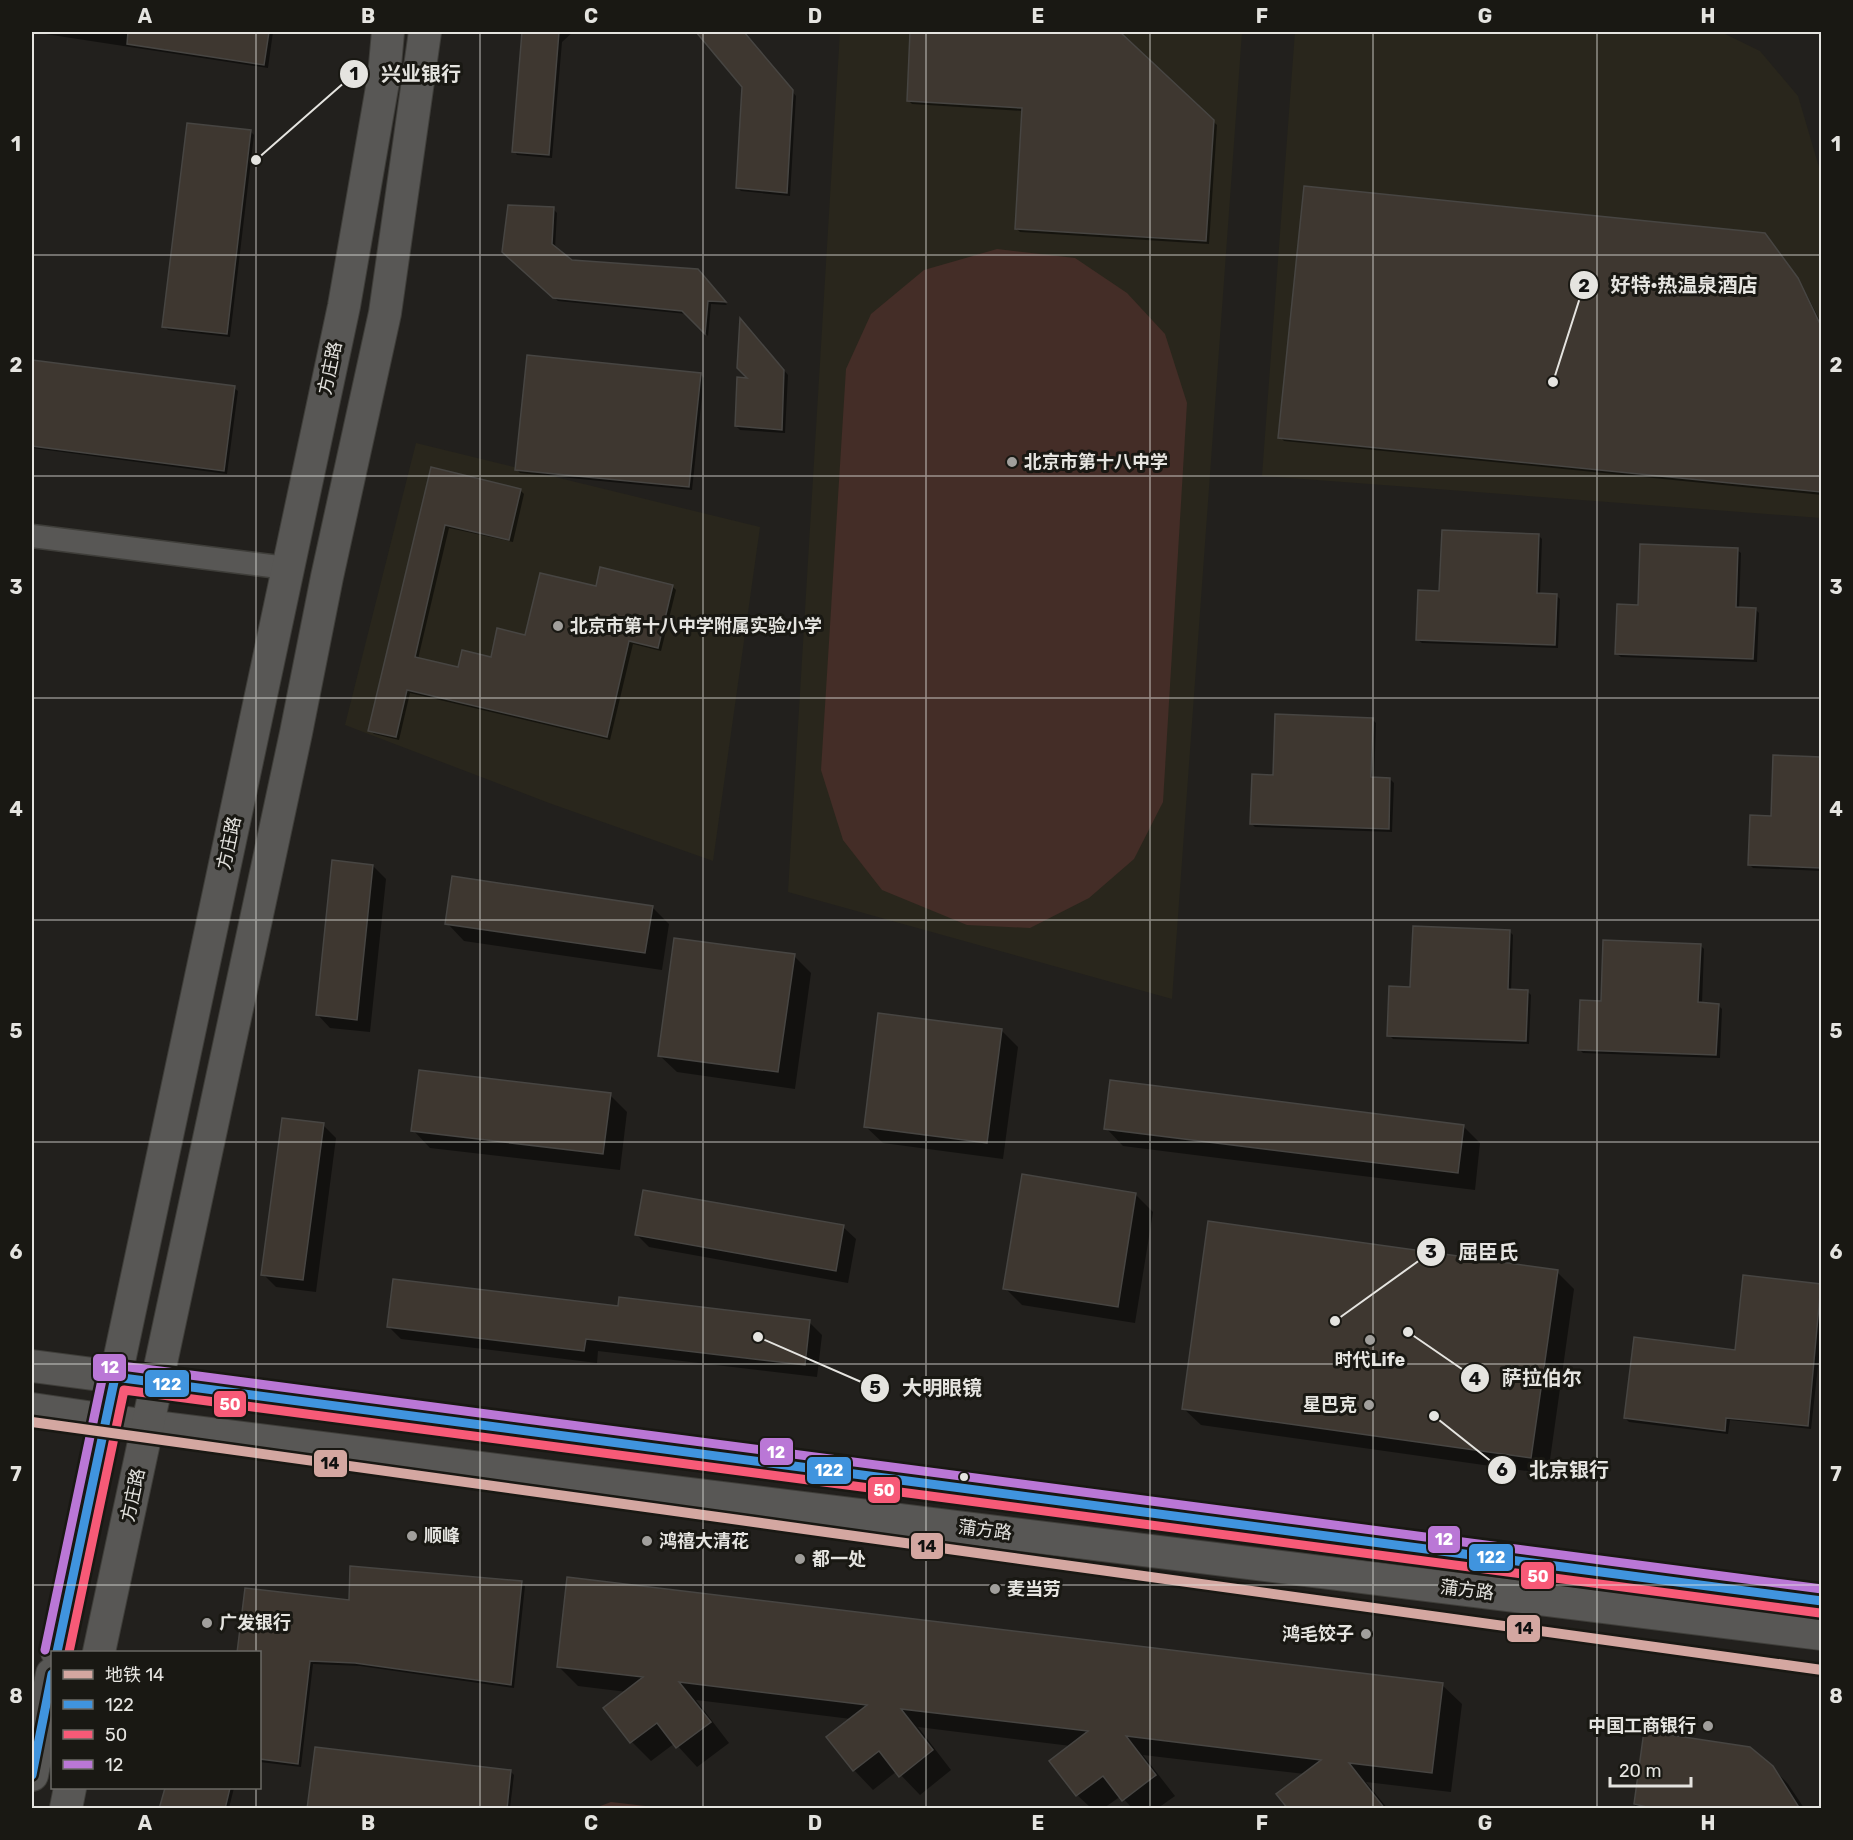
<svg xmlns="http://www.w3.org/2000/svg" width="1853" height="1840" viewBox="0 0 1853 1840" font-family="Rubik,'Noto Sans SC',sans-serif">
  <rect width="100%" height="100%" fill="#22201d"/>
  <g fill="#29261c">
    <path d="M840,32H1242L1172,999L788,892Z"/>
    <path d="M1295,32H1721L1760,51L1798,96L1821,174V518L1262,476Z"/>
    <path d="M416,443L760,527L713,861L549,803L345,725Z"/>
  </g>
  <g fill="#442d27">
    <path d="M997,249L1075,258L1127,293L1165,334L1187,403L1163,802L1134,859L1089,898L1030,928L967,925L882,890L843,840L821,770L846,369L871,314L924,270Z"/>
    <path d="M611,1802L663,1808H595Z"/>
  </g>
  <g fill="#0007">
    <path d="M32,32H273L268,68Z"/>
    <path d="M523,32H573L562,42L552,158L517,155L514,151Z"/>
    <path d="M698,32H742L796,96L790,196L741,191L737,187L743,86Z"/>
    <path d="M912,32H1059L1120,35L1217,125L1209,244L1020,232L1016,228L1023,111L912,104L908,100Z"/>
    <path d="M250,131L254,135L230,337L168,330L164,326Z"/>
    <path d="M553,209L557,213L555,249L571,262L702,275L727,305L711,304L708,336L687,314L558,301L504,251Z"/>
    <path d="M1766,236L1802,285L1822,325V495L1284,441L1280,437Z"/>
    <path d="M741,321L788,375L785,433L740,430L736,426L751,380Z"/>
    <path d="M32,362L234,388L238,391L227,474L32,448Z"/>
    <path d="M700,374L704,378L692,490L520,473L516,469Z"/>
    <path d="M432,469L520,490L524,494L513,542L449,528L418,659L459,669L492,659L527,637L597,588L672,586L676,590L661,651L633,644L610,740L410,693L399,740L374,734L370,730Z"/>
    <path d="M1538,535L1542,539L1540,595H1556L1560,599L1558,648L1422,643L1418,640L1441,593Z"/>
    <path d="M1737,550L1741,553L1739,609H1755L1759,613L1757,662L1621,657L1617,654L1640,607Z"/>
    <path d="M1372,719L1376,723L1374,779H1390L1394,783L1392,832L1255,827L1252,824L1274,777Z"/>
    <path d="M1774,757L1822,759V871L1753,868L1749,864L1772,818Z"/>
    <path d="M373,866L386,879L370,1032L330,1028L318,1015Z"/>
    <path d="M652,907L669,924L662,970L464,941L447,923Z"/>
    <path d="M1510,932L1513,935L1511,991H1527L1531,995L1529,1044L1393,1039L1389,1035L1412,988Z"/>
    <path d="M1700,945L1704,949L1702,1004L1718,1005L1722,1009L1720,1058L1583,1053L1579,1049L1602,1002Z"/>
    <path d="M794,956L811,973L795,1089L677,1072L659,1055Z"/>
    <path d="M1001,1030L1018,1047L1003,1159L883,1143L865,1126Z"/>
    <path d="M610,1095L627,1112L620,1170L430,1148L413,1130Z"/>
    <path d="M323,1125L336,1138L316,1292L276,1287L263,1274Z"/>
    <path d="M1463,1126L1480,1143L1475,1190L1123,1146L1106,1128Z"/>
    <path d="M1136,1195L1153,1212L1135,1323L1022,1305L1005,1288Z"/>
    <path d="M843,1227L856,1239L848,1283L649,1247L636,1234Z"/>
    <path d="M1557,1272L1574,1289L1548,1474L1201,1425L1183,1408Z"/>
    <path d="M1745,1277L1822,1285V1330L1811,1429L1730,1420L1728,1434L1629,1422L1625,1418L1737,1351Z"/>
    <path d="M619,1308L809,1322L822,1335L817,1377L598,1351L597,1363L401,1339L388,1326Z"/>
    <path d="M521,1582L525,1586L514,1688L360,1666L313,1664L301,1767L260,1762V1652L350,1602Z"/>
    <path d="M558,1666L1442,1685L1462,1704L1451,1792L1366,1782L1387,1808H1290L1305,1774L1143,1755L1175,1796L1158,1808H1132L1121,1796L1104,1808H1091L1077,1795L1071,1746L918,1727L951,1770L920,1795L897,1771L873,1790L854,1770L851,1719L696,1700L729,1743L697,1767L675,1743L651,1761L632,1742L627,1692L578,1686Z"/>
    <path d="M1646,1732L1772,1767L1788,1784L1804,1808H1635Z"/>
    <path d="M510,1771L514,1775L510,1808H385Z"/>
    <path d="M166,1788H234L229,1808H161Z"/>
  </g>
  <g fill="#3e3730" stroke="#474542" stroke-width="1.5">
    <path d="M128,32H269L264,65L127,44Z"/>
    <path d="M522,32H559L549,155L512,152Z"/>
    <path d="M696,32H744L793,90L787,193L736,188L742,87Z"/>
    <path d="M910,32H1087L1121,33L1214,120L1206,241L1015,229L1022,108L907,101Z"/>
    <path d="M187,123L251,130L227,334L162,327Z"/>
    <path d="M1304,186L1765,233L1798,278L1821,326V492L1278,438Z"/>
    <path d="M508,205L554,207L552,244L572,260L698,269L726,302L708,301L705,334L682,311L553,298L502,252Z"/>
    <path d="M740,318L784,370L782,430L735,426L737,377L747,378L737,368Z"/>
    <path d="M527,355L701,373L689,487L515,470Z"/>
    <path d="M32,360L235,386L224,471L32,446Z"/>
    <path d="M431,467L521,489L509,540L445,525L415,657L458,667L462,650L491,657L497,628L525,635L540,573L596,586L600,567L673,585L658,648L629,641L607,737L407,690L396,737L368,731Z"/>
    <path d="M1442,530L1539,534L1537,593L1557,594L1555,645L1416,640L1418,590L1439,591Z"/>
    <path d="M1640,544L1738,548L1736,607L1756,608L1753,659L1615,654L1617,604L1638,605Z"/>
    <path d="M1275,714L1373,718L1371,777L1390,778L1389,829L1250,824L1252,774L1273,775Z"/>
    <path d="M1773,755L1821,757V868L1748,865L1750,815L1771,816Z"/>
    <path d="M332,860L373,865L357,1020L316,1015Z"/>
    <path d="M452,876L653,906L645,953L445,924Z"/>
    <path d="M1413,926L1510,930L1508,989L1528,990L1526,1041L1387,1036L1389,986L1410,987Z"/>
    <path d="M674,938L795,954L778,1072L658,1056Z"/>
    <path d="M1603,940L1701,944L1698,1002L1719,1004L1716,1055L1578,1050L1580,1000L1601,1001Z"/>
    <path d="M878,1013L1002,1029L987,1143L864,1127Z"/>
    <path d="M419,1070L611,1093L603,1154L411,1131Z"/>
    <path d="M1110,1080L1464,1125L1458,1173L1104,1129Z"/>
    <path d="M282,1118L324,1123L303,1280L261,1275Z"/>
    <path d="M1022,1174L1136,1193L1118,1307L1003,1289Z"/>
    <path d="M643,1190L844,1225L836,1271L635,1235Z"/>
    <path d="M1208,1221L1558,1270L1531,1458L1182,1409Z"/>
    <path d="M1743,1275L1821,1284L1808,1426L1726,1418L1725,1431L1624,1418L1634,1337L1735,1350Z"/>
    <path d="M393,1279L618,1306L619,1297L810,1320L805,1365L586,1339L584,1351L387,1327Z"/>
    <path d="M350,1566L522,1581L511,1685L355,1663L310,1661L298,1764L260,1759V1653H237L245,1588L349,1600Z"/>
    <path d="M567,1577L1443,1683L1432,1773L1349,1763L1385,1809H1288L1276,1794L1321,1760L1126,1736L1156,1775L1122,1801L1103,1776L1076,1796L1049,1761L1088,1731L901,1709L933,1750L899,1777L879,1751L853,1771L826,1737L867,1705L679,1682L711,1722L676,1748L657,1723L630,1743L603,1708L643,1677L557,1667Z"/>
    <path d="M1644,1731L1750,1747L1773,1766L1800,1809H1655L1634,1804Z"/>
    <path d="M315,1747L511,1770L507,1809H307Z"/>
    <path d="M165,1788H230L225,1809H159Z"/>
  </g>
  <g fill="none" stroke-linecap="round" stroke-linejoin="round">
    <g stroke="#3f3e3a" stroke-width="25">
      <path id="street" d="M32,536L287,568"/>
    </g>
    <g stroke="#3f3e3a" stroke-width="34">
      <g id="secondary">
        <path d="M32,1366L1822,1601"/>
        <path d="M32,1409L148,1426L569,1479L1822,1634"/>
        <path d="M57,1652L344,306L384,76L388,32"/>
        <path d="M99,1652L296,733L327,577L385,313L425,32"/>
        <path d="M32,1775L52,1674"/>
        <path d="M66,1808L70,1788"/>
      </g>
    </g>
    <use href="#street" stroke="#585755" stroke-width="22"/>
    <use href="#secondary" stroke="#585755" stroke-width="32"/>
    <g stroke="#191813" stroke-width="14">
      <g id="bus-1">
        <path d="M57,1652L115,1377L1822,1601"/>
        <path d="M32,1775L52,1674"/>
      </g>
    </g>
    <g stroke="#191813" stroke-width="14">
      <path id="bus-2" d="M69,1652L124,1390L1820,1613"/>
    </g>
    <g stroke="#191813" stroke-width="14">
      <path id="bus-3" d="M45,1650L103,1375L108,1368L114,1365L1822,1589"/>
    </g>
    <use href="#bus-1" stroke="#4094de" stroke-width="9"/>
    <use href="#bus-2" stroke="#f75a77" stroke-width="9"/>
    <use href="#bus-3" stroke="#ba77d6" stroke-width="9"/>
    <g stroke="#191813" stroke-width="15">
      <path id="metro-1" d="M32,1422L1822,1670"/>
    </g>
    <use href="#metro-1" stroke="#d4a7a1" stroke-width="10"/>
  </g>
  <path fill="none" stroke="#e5e4e0" stroke-width="1.5" stroke-opacity="0.55" d="M256,32V1652M480,32V1808M703,32V1808M926,32V1808M1150,32V1808M1373,32V1808M1597,32V1808M32,255H1822M32,476H1822M32,698H1822M32,920H1822M32,1142H1822M32,1364H1822M32,1585H1822M256,1788V1808"/>
  <g fill="#a19f9c" stroke="#191813" stroke-width="2">
    <circle cx="1012" cy="462" r="6"/>
    <circle cx="558" cy="626" r="6"/>
    <circle cx="1370" cy="1340" r="6"/>
    <circle cx="1369" cy="1405" r="6"/>
    <circle cx="412" cy="1536" r="6"/>
    <circle cx="647" cy="1541" r="6"/>
    <circle cx="800" cy="1559" r="6"/>
    <circle cx="995" cy="1589" r="6"/>
    <circle cx="207" cy="1623" r="6"/>
    <circle cx="1366" cy="1634" r="6"/>
    <circle cx="1708" cy="1726" r="6"/>
  </g>
  <circle fill="#e5e4e0" stroke="#191813" stroke-width="2" cx="964" cy="1477" r="5"/>
  <g text-anchor="middle" stroke-width="6" stroke-linejoin="round" paint-order="stroke">
    <g font-size="18" fill="#e5e4e0" stroke="#191813">
      <text transform="translate(330 368) rotate(-78)" y="6">方庄路</text>
      <text transform="translate(229 843) rotate(-78)" y="6">方庄路</text>
      <text transform="translate(133 1495) rotate(-78)" y="6">方庄路</text>
      <text transform="translate(985 1530) rotate(7)" y="6">蒲方路</text>
      <text transform="translate(1467 1590) rotate(7)" y="6">蒲方路</text>
    </g>
    <g font-size="18" font-weight="bold" fill="#e5e4e0" stroke="#191813" text-anchor="start">
      <text x="1024" y="468">北京市第十八中学</text>
      <text x="570" y="632">北京市第十八中学附属实验小学</text>
      <text x="1370" y="1366" text-anchor="middle">时代Life</text>
      <text x="1357" y="1411" text-anchor="end">星巴克</text>
      <text x="424" y="1542">顺峰</text>
      <text x="659" y="1547">鸿禧大清花</text>
      <text x="812" y="1565">都一处</text>
      <text x="1007" y="1595">麦当劳</text>
      <text x="219" y="1629">广发银行</text>
      <text x="1354" y="1640" text-anchor="end">鸿毛饺子</text>
      <text x="1696" y="1732" text-anchor="end">中国工商银行</text>
    </g>
  </g>
  <path fill="none" stroke="#e5e4e0" stroke-width="2" d="M256 160L354 74M1553 382L1584 285M1335 1321L1431 1252M1408 1332L1475 1378M758 1337L875 1388M1434 1416L1502 1470"/>
  <g fill="#e5e4e0" stroke="#191813" stroke-width="2">
    <circle cx="256" cy="160" r="6"/>
    <circle cx="1553" cy="382" r="6"/>
    <circle cx="1335" cy="1321" r="6"/>
    <circle cx="1408" cy="1332" r="6"/>
    <circle cx="758" cy="1337" r="6"/>
    <circle cx="1434" cy="1416" r="6"/>
    <circle cx="354" cy="74" r="15"/>
    <circle cx="1584" cy="285" r="15"/>
    <circle cx="1431" cy="1252" r="15"/>
    <circle cx="1475" cy="1378" r="15"/>
    <circle cx="875" cy="1388" r="15"/>
    <circle cx="1502" cy="1470" r="15"/>
  </g>
  <g font-size="18" text-anchor="middle" font-weight="bold" fill="#111">
    <text x="354" y="80">1</text>
    <text x="1584" y="292">2</text>
    <text x="1431" y="1258">3</text>
    <text x="1475" y="1385">4</text>
    <text x="875" y="1394">5</text>
    <text x="1502" y="1476">6</text>
  </g>
  <g font-size="20" text-anchor="middle" font-weight="bold" fill="#e5e4e0" stroke="#191813" stroke-width="6" stroke-linejoin="round" paint-order="stroke">
    <text x="421" y="81">兴业银行</text>
    <text x="1684" y="292">好特·热温泉酒店</text>
    <text x="1488" y="1259">屈臣氏</text>
    <text x="1542" y="1385">萨拉伯尔</text>
    <text x="942" y="1395">大明眼镜</text>
    <text x="1569" y="1477">北京银行</text>
  </g>
  <g stroke="#191813" stroke-width="2">
    <rect x="92" y="1353" width="35" height="29" rx="6" fill="#ba77d6"/>
    <rect x="144" y="1369" width="46" height="29" rx="6" fill="#4094de"/>
    <rect x="213" y="1390" width="34" height="28" rx="6" fill="#f75a77"/>
    <rect x="759" y="1437" width="35" height="29" rx="6" fill="#ba77d6"/>
    <rect x="313" y="1449" width="35" height="29" rx="6" fill="#d4a7a1"/>
    <rect x="806" y="1456" width="46" height="29" rx="6" fill="#4094de"/>
    <rect x="867" y="1476" width="34" height="28" rx="6" fill="#f75a77"/>
    <rect x="1427" y="1525" width="34" height="29" rx="6" fill="#ba77d6"/>
    <rect x="910" y="1532" width="34" height="28" rx="6" fill="#d4a7a1"/>
    <rect x="1468" y="1543" width="46" height="29" rx="6" fill="#4094de"/>
    <rect x="1520" y="1561" width="35" height="29" rx="6" fill="#f75a77"/>
    <rect x="1506" y="1614" width="35" height="29" rx="6" fill="#d4a7a1"/>
  </g>
  <g font-size="16" text-anchor="middle" font-weight="bold" fill="#fff">
    <text x="110" y="1373">12</text>
    <text x="167" y="1390">122</text>
    <text x="230" y="1410">50</text>
    <text x="776" y="1458">12</text>
    <text x="829" y="1476">122</text>
    <text x="884" y="1496">50</text>
    <text x="1444" y="1545">12</text>
    <text x="1491" y="1563">122</text>
    <text x="1538" y="1582">50</text>
  </g>
  <g font-size="16" text-anchor="middle" font-weight="bold" fill="#111">
    <text x="330" y="1469">14</text>
    <text x="927" y="1552">14</text>
    <text x="1524" y="1634">14</text>
  </g>
  <rect width="1853" height="1840" fill="none" stroke="#191813" stroke-width="66"/>
  <rect x="51" y="1651" width="210" height="138" fill="#191813" stroke="#6b6a65" stroke-width="1.5"/>
  <rect x="63" y="1670" width="30" height="9" fill="#d4a7a1" stroke="#6b6a65" stroke-width="1.5"/>
  <text x="105" y="1681" font-size="18" fill="#e5e4e0">地铁 14</text>
  <rect x="63" y="1700" width="30" height="9" fill="#4094de" stroke="#6b6a65" stroke-width="1.5"/>
  <text x="105" y="1711" font-size="18" fill="#e5e4e0">122</text>
  <rect x="63" y="1730" width="30" height="9" fill="#f75a77" stroke="#6b6a65" stroke-width="1.5"/>
  <text x="105" y="1741" font-size="18" fill="#e5e4e0">50</text>
  <rect x="63" y="1760" width="30" height="9" fill="#ba77d6" stroke="#6b6a65" stroke-width="1.5"/>
  <text x="105" y="1771" font-size="18" fill="#e5e4e0">12</text>
  <path d="M1610 1777v9h81v-9" fill="none" stroke="#e5e4e0" stroke-width="3"/>
  <text x="1619" y="1777" font-size="18" fill="#e5e4e0" stroke="#191813" stroke-width="4.5" paint-order="stroke">20 m</text>
  <rect x="33" y="33" width="1787" height="1774" fill="none" stroke="#e5e4e0" stroke-width="2"/>
  <g font-size="20" text-anchor="middle" font-weight="bold" fill="#e5e4e0">
    <text x="145" y="23">A</text>
    <text x="368" y="23">B</text>
    <text x="591" y="23">C</text>
    <text x="815" y="23">D</text>
    <text x="1038" y="23">E</text>
    <text x="1262" y="23">F</text>
    <text x="1485" y="23">G</text>
    <text x="1708" y="23">H</text>
    <text x="16" y="151">1</text>
    <text x="1836" y="151">1</text>
    <text x="16" y="372">2</text>
    <text x="1836" y="372">2</text>
    <text x="16" y="594">3</text>
    <text x="1836" y="594">3</text>
    <text x="16" y="816">4</text>
    <text x="1836" y="816">4</text>
    <text x="16" y="1038">5</text>
    <text x="1836" y="1038">5</text>
    <text x="16" y="1259">6</text>
    <text x="1836" y="1259">6</text>
    <text x="16" y="1481">7</text>
    <text x="1836" y="1481">7</text>
    <text x="16" y="1703">8</text>
    <text x="1836" y="1703">8</text>
    <text x="145" y="1830">A</text>
    <text x="368" y="1830">B</text>
    <text x="591" y="1830">C</text>
    <text x="815" y="1830">D</text>
    <text x="1038" y="1830">E</text>
    <text x="1262" y="1830">F</text>
    <text x="1485" y="1830">G</text>
    <text x="1708" y="1830">H</text>
  </g>
</svg>
